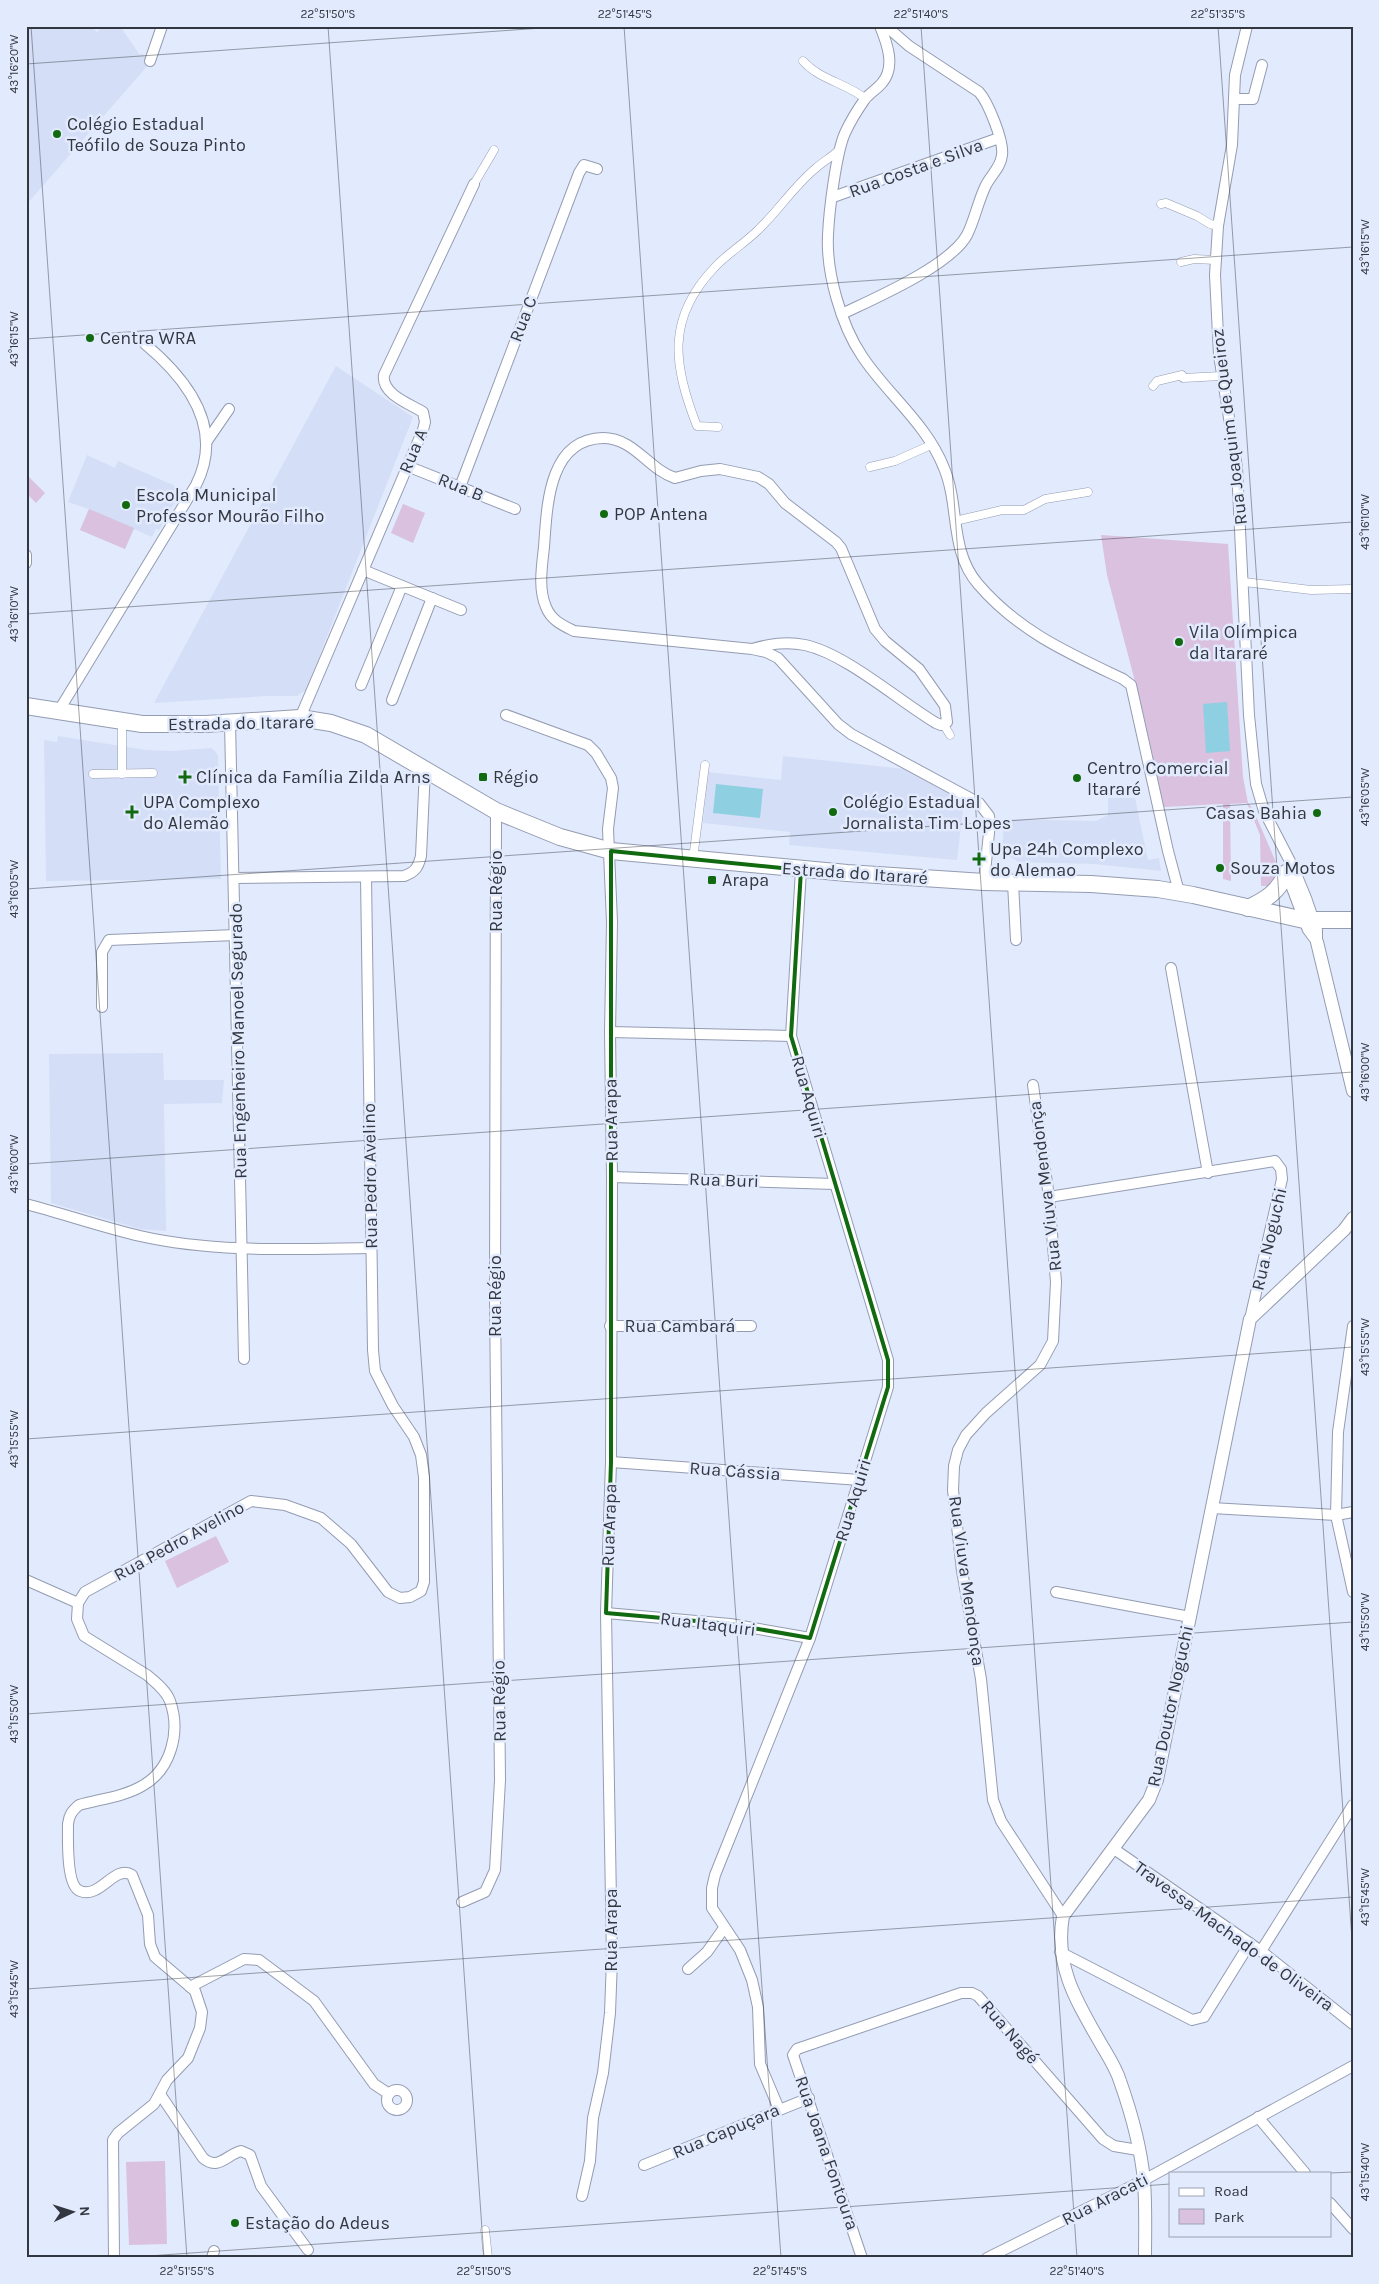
<svg xmlns="http://www.w3.org/2000/svg" width="1379" height="2284" viewBox="0 0 1379 2284" font-family="Karla,sans-serif">
  <rect width="100%" height="100%" fill="#e2eafd"/>
  <g fill="#d4def6">
    <path d="M32,26H91L97,32L103,26H120L140,55L142,53L149,64L26,205V31Z"/>
    <path d="M336,366L413,417L306,690L297,696H266L154,703Z"/>
    <path d="M87,455L115,468L118,461L182,489L159,530L156,529L152,537L134,529L125,549L80,530L89,509L68,502Z"/>
    <path d="M58,736L146,750L171,751L211,748L215,751L218,756L221,879L46,881L44,740L57,742Z"/>
    <path d="M783,756L905,769L964,801L957,860L789,845L790,832L703,823L708,772L781,780Z"/>
    <path d="M1108,798H1135L1148,860L1159,858L1161,871L1095,864L1018,862L1002,851L1004,819L1096,821L1108,815Z"/>
    <path d="M163,1053L164,1080H224L222,1103L164,1104L166,1231L140,1229L51,1203L49,1054Z"/>
  </g>
  <g fill="#d9c1df">
    <path d="M26,474L45,493L36,503L26,493Z"/>
    <path d="M403,504L425,513L413,543L391,533Z"/>
    <path d="M89,509L134,528L125,549L80,530Z"/>
    <path d="M1101,535L1228,544L1243,777L1248,803L1253,809L1278,867L1277,875L1269,886H1261L1260,835L1247,803L1230,804L1231,881L1223,879V804L1164,807L1142,708L1107,575Z"/>
    <path d="M216,1536L229,1562L177,1588L165,1561Z"/>
    <path d="M165,2161L167,2244L129,2245L126,2162Z"/>
  </g>
  <g fill="#8ecfe2">
    <path d="M1227,702L1230,751L1206,753L1203,704Z"/>
    <path d="M716,784L763,789L760,818L713,813Z"/>
  </g>
  <g fill="none" stroke-linecap="round" stroke-linejoin="round">
    <g stroke="#949cb2" stroke-width="9">
      <g id="pedestrian">
        <path d="M803,61C820,80 846,83 866,99"/>
        <path d="M474,184L494,150"/>
        <path d="M1161,204L1166,203L1197,216L1210,224L1218,226"/>
        <path d="M1181,262L1194,259L1216,260"/>
        <path d="M1153,386L1157,381L1182,375L1183,378L1221,376"/>
        <path d="M718,427L697,426C673,365 666,318 715,267C728,253 745,243 758,230C778,211 795,185 816,168C824,161 832,157 840,149"/>
        <path d="M870,467L895,461L931,445"/>
        <path d="M955,521L1002,510H1024L1045,499L1088,492"/>
        <path d="M1244,582L1311,590L1353,589"/>
        <path d="M122,723V774"/>
        <path d="M944,725L950,735"/>
        <path d="M93,774L153,773"/>
        <path d="M693,859L705,765"/>
        <path d="M485,2230L488,2258"/>
      </g>
    </g>
    <g stroke="#949cb2" stroke-width="12">
      <g id="minor">
        <path d="M880,26C887,43 896,67 882,83C877,89 870,93 865,99C858,109 850,122 845,133C836,153 829,212 828,235C826,272 841,325 862,356C887,394 927,424 944,468C960,506 949,550 978,584C1018,631 1068,653 1123,679L1131,685L1168,851L1179,892"/>
        <path d="M1247,26L1235,75L1232,145L1218,226L1215,275L1219,355L1237,468L1249,715L1256,784L1264,811L1294,869L1306,898L1317,930V942"/>
        <path d="M150,61L162,26"/>
        <path d="M1234,99H1253L1262,65"/>
        <path d="M833,197L999,138"/>
        <path d="M842,314C875,298 950,266 967,235C975,219 978,201 986,185C991,175 1001,167 1002,155C1004,141 988,102 979,92L909,46L886,26"/>
        <path d="M207,441L229,409"/>
        <path d="M407,466L515,509"/>
        <path d="M460,487L579,173L584,165L597,169"/>
        <path d="M26,555V563"/>
        <path d="M363,570L461,610"/>
        <path d="M752,649C770,644 786,641 805,645C846,654 899,701 936,723L941,725L947,722L945,706L919,669L885,641L875,629L841,548L836,542L785,503L769,484L758,477L720,469L701,471L675,478C648,469 634,438 603,438C548,439 547,507 544,547C542,566 538,589 546,607C551,620 562,625 574,631L752,649L766,652L778,658L838,724L851,734L979,803L989,816L990,823L984,882"/>
        <path d="M361,685L402,586"/>
        <path d="M392,700L432,598"/>
        <path d="M58,712L196,485C225,428 187,379 145,344"/>
        <path d="M506,715L588,745L596,753L611,778L613,788L608,829L612,922L610,1032L612,1177L611,1462L606,1613L612,1959L610,2013L603,2073L593,2118L590,2161L582,2196"/>
        <path d="M300,718L423,430L425,422L423,412C410,404 381,394 384,375L474,184"/>
        <path d="M230,723L244,1359"/>
        <path d="M1286,872L1308,930L1317,942"/>
        <path d="M235,878L404,876C415,872 418,868 421,856L425,769"/>
        <path d="M1013,883L1016,940"/>
        <path d="M1171,968L1208,1173"/>
        <path d="M102,1007V952L109,940L236,935"/>
        <path d="M610,1032L791,1036"/>
        <path d="M1033,1085L1049,1197L1056,1282L1053,1341L1040,1365L986,1413L966,1435L958,1450L954,1466L953,1490L962,1571L981,1679L993,1800L1001,1821L1063,1916"/>
        <path d="M612,1177L835,1184"/>
        <path d="M1049,1197L1275,1161L1281,1169L1282,1179L1250,1319"/>
        <path d="M26,1204C64,1214 102,1227 140,1236C215,1253 294,1249 370,1248"/>
        <path d="M610,1326H751"/>
        <path d="M1353,1326L1338,1432L1336,1515L1353,1592"/>
        <path d="M611,1462L860,1480"/>
        <path d="M1212,1508L1336,1515L1353,1512"/>
        <path d="M26,1580L78,1603"/>
        <path d="M1056,1592L1190,1617"/>
        <path d="M606,1613L730,1624L810,1638"/>
        <path d="M1114,1849L1261,1951L1353,2024"/>
        <path d="M462,1902L485,1892L495,1870L500,1780L495,1299L496,811"/>
        <path d="M1261,1951L1353,1805"/>
        <path d="M1060,1952L1192,2020L1204,2017L1250,1943"/>
        <path d="M688,1969L707,1952L724,1928"/>
        <path d="M190,1987L244,1959L259,1960L314,2001L374,2084L389,2094"/>
        <circle cx="397" cy="2100" r="10"/>
        <path d="M160,2094L203,2158C218,2171 226,2155 241,2151L250,2155L261,2186L308,2250"/>
        <path d="M779,2109L760,2064L758,2007L752,1980L740,1950L712,1908V1888L715,1875L810,1638L888,1387V1360L791,1036L801,870"/>
        <path d="M1258,2117L1305,2173"/>
        <path d="M644,2165L809,2098"/>
        <path d="M1330,2203L1353,2229"/>
        <path d="M114,2258L113,2140L118,2133L154,2104L167,2080L188,2058L200,2028L202,2012L195,1991L155,1957L150,1944L148,1915L132,1875C114,1864 101,1899 80,1891C66,1886 68,1838 68,1824C69,1815 72,1811 79,1805C100,1799 123,1797 142,1786C171,1770 181,1732 170,1701C166,1690 155,1682 147,1675L84,1636L77,1619L78,1603L85,1592L251,1501L285,1505L321,1518L351,1544L388,1592L400,1598L410,1597L421,1591L424,1582V1477L421,1455L414,1437L393,1406L375,1371L373,1350L366,877"/>
        <path d="M212,2258L214,2251"/>
        <path d="M862,2258L793,2055L797,2049L961,1993H972L978,1996L1103,2139L1114,2146L1138,2150"/>
        <path d="M987,2258L1144,2180L1353,2066"/>
      </g>
    </g>
    <g stroke="#949cb2" stroke-width="14">
      <g id="tertiary">
        <path d="M1317,942L1353,1091"/>
        <path d="M1145,2258C1145,2232 1146,2207 1144,2181C1141,2149 1131,2112 1120,2081C1116,2068 1108,2056 1101,2044C1077,2002 1054,1966 1063,1916L1149,1800L1157,1780L1250,1319L1344,1230L1353,1218"/>
      </g>
    </g>
    <g stroke="#949cb2" stroke-width="18">
      <g id="primary">
        <path d="M26,706L142,724H206L300,718L331,723L366,735L496,811L560,837L611,851L847,873L984,882L1091,884L1158,889L1193,895L1304,920H1353"/>
        <path d="M1248,908C1265,900 1279,892 1286,873"/>
      </g>
    </g>
    <use href="#pedestrian" stroke="#fff" stroke-width="8"/>
    <use href="#minor" stroke="#fff" stroke-width="10"/>
    <use href="#tertiary" stroke="#fff" stroke-width="12"/>
    <use href="#primary" stroke="#fff" stroke-width="16"/>
  </g>
  <path fill="none" stroke="#116910" stroke-width="4" stroke-linejoin="round" d="M611,851L801,870L791,1036L888,1360V1387L810,1638L730,1624L606,1613L611,1462Z"/>
  <path fill="none" stroke="#333740" stroke-width="1" stroke-opacity="0.45" d="M31,26L187,2258M328,26L484,2258M624,26L781,2258M921,26L1077,2258M1218,26L1353,1954M26,64L571,26M26,339L1353,247M26,614L1353,522M26,889L1353,797M26,1164L1353,1072M26,1439L1353,1347M26,1714L1353,1622M26,1989L1353,1897M1330,2173L1353,2172M120,2258L1170,2184"/>
  <g fill="#116910" stroke="#e2eafd" stroke-width="2">
    <circle cx="57" cy="134" r="5"/>
    <circle cx="90" cy="338" r="5"/>
    <circle cx="126" cy="505" r="5"/>
    <circle cx="604" cy="514" r="5"/>
    <circle cx="1179" cy="642" r="5"/>
    <path d="M182.5 769.5h5v5h5v5h-5v5h-5v-5h-5v-5h5z"/>
    <rect x="478" y="772" width="10" height="10" rx="2.5"/>
    <circle cx="1077" cy="778" r="5"/>
    <path d="M129.5 804.5h5v5h5v5h-5v5h-5v-5h-5v-5h5z"/>
    <circle cx="833" cy="812" r="5"/>
    <circle cx="1317" cy="813" r="5"/>
    <path d="M976.5 851.5h5v5h5v5h-5v5h-5v-5h-5v-5h5z"/>
    <circle cx="1220" cy="868" r="5"/>
    <rect x="707" y="875" width="10" height="10" rx="2.5"/>
    <circle cx="235" cy="2223" r="5"/>
  </g>
  <g text-anchor="middle" stroke-width="5" stroke-linejoin="round" paint-order="stroke">
    <g font-size="18" fill="#333740" stroke="#e2eafd" text-anchor="start">
      <text x="67" y="130">Colégio Estadual<tspan x="67" dy="21">Teófilo de Souza Pinto</tspan></text>
      <text x="100" y="344">Centra WRA</text>
      <text x="136" y="501">Escola Municipal<tspan x="136" dy="21">Professor Mourão Filho</tspan></text>
      <text x="614" y="520">POP Antena</text>
      <text x="1189" y="638">Vila Olímpica<tspan x="1189" dy="21">da Itararé</tspan></text>
      <text x="1087" y="774">Centro Comercial<tspan x="1087" dy="21">Itararé</tspan></text>
      <text x="196" y="783">Clínica da Família Zilda Arns</text>
      <text x="493" y="783">Régio</text>
      <text x="143" y="808">UPA Complexo<tspan x="143" dy="21">do Alemão</tspan></text>
      <text x="843" y="808">Colégio Estadual<tspan x="843" dy="21">Jornalista Tim Lopes</tspan></text>
      <text x="1307" y="819" text-anchor="end">Casas Bahia</text>
      <text x="990" y="855">Upa 24h Complexo<tspan x="990" dy="21">do Alemao</tspan></text>
      <text x="1230" y="874">Souza Motos</text>
      <text x="722" y="886">Arapa</text>
      <text x="245" y="2229">Estação do Adeus</text>
    </g>
    <g font-size="18" fill="#333740" stroke="#e2eafd">
      <text transform="translate(916 168) rotate(-20)" y="6">Rua Costa e Silva</text>
      <text transform="translate(523 319) rotate(-69)" y="6">Rua C</text>
      <text transform="translate(1229 427) rotate(-97)" y="6">Rua Joaquim de Queiroz</text>
      <text transform="translate(413 451) rotate(-67)" y="6">Rua A</text>
      <text transform="translate(461 487) rotate(22)" y="6">Rua B</text>
      <text transform="translate(241 723) rotate(-1)" y="6">Estrada do Itararé</text>
      <text transform="translate(855 873) rotate(4)" y="6">Estrada do Itararé</text>
      <text transform="translate(496 891) rotate(-90)" y="6">Rua Régio</text>
      <text transform="translate(238 1041) rotate(-91)" y="6">Rua Engenheiro Manoel Segurado</text>
      <text transform="translate(809 1097) rotate(74)" y="6">Rua Aquiri</text>
      <text transform="translate(611 1120) rotate(-91)" y="6">Rua Arapa</text>
      <text transform="translate(370 1176) rotate(-91)" y="6">Rua Pedro Avelino</text>
      <text transform="translate(724 1180) rotate(2)" y="6">Rua Buri</text>
      <text transform="translate(1045 1186) rotate(-97)" y="6">Rua Viuva Mendonça</text>
      <text transform="translate(1269 1239) rotate(-77)" y="6">Rua Noguchi</text>
      <text transform="translate(495 1296) rotate(-90)" y="6">Rua Régio</text>
      <text x="680" y="1332">Rua Cambará</text>
      <text transform="translate(735 1471) rotate(4)" y="6">Rua Cássia</text>
      <text transform="translate(853 1500) rotate(-73)" y="6">Rua Aquiri</text>
      <text transform="translate(609 1525) rotate(-88)" y="6">Rua Arapa</text>
      <text transform="translate(179 1541) rotate(-29)" y="6">Rua Pedro Avelino</text>
      <text transform="translate(967 1581) rotate(82)" y="6">Rua Viuva Mendonça</text>
      <text transform="translate(708 1624) rotate(7)" y="6">Rua Itaquiri</text>
      <text transform="translate(499 1701) rotate(-91)" y="6">Rua Régio</text>
      <text transform="translate(1170 1706) rotate(-78)" y="6">Rua Doutor Noguchi</text>
      <text transform="translate(611 1930) rotate(-90)" y="6">Rua Arapa</text>
      <text transform="translate(1234 1936) rotate(36)" y="6">Travessa Machado de Oliveira</text>
      <text transform="translate(1010 2032) rotate(49)" y="6">Rua Nagé</text>
      <text transform="translate(726 2131) rotate(-23)" y="6">Rua Capuçara</text>
      <text transform="translate(827 2153) rotate(71)" y="6">Rua Joana Fontoura</text>
      <text transform="translate(1105 2199) rotate(-27)" y="6">Rua Aracati</text>
    </g>
  </g>
  <rect width="1379" height="2284" fill="none" stroke="#e2eafd" stroke-width="55"/>
  <rect x="1169" y="2172" width="162" height="65" fill="#e2eafd" stroke="#9ca2b1"/>
  <rect x="1179" y="2188" width="25" height="8" fill="#ffffff" stroke="#9ca2b1"/>
  <text x="1214" y="2196" font-size="15" fill="#333740">Road</text>
  <rect x="1179" y="2209" width="25" height="15" fill="#d9c1df" stroke="#9ca2b1"/>
  <text x="1214" y="2222" font-size="15" fill="#333740">Park</text>
  <g transform="translate(72 2212) rotate(86)" stroke="#e2eafd" stroke-width="4" paint-order="stroke">
  <path d="M0-4L9 19L0 12L-9 19Z" fill="#333740"/>
  <text y="-8" font-size="14" font-weight="bold" text-anchor="middle" fill="#333740">N</text>
  </g>
  <rect x="28" y="28" width="1324" height="2228" fill="none" stroke="#333740" stroke-width="2"/>
  <g font-size="12" text-anchor="middle" fill="#333740">
    <text x="328" y="18">22°51'50"S</text>
    <text x="625" y="18">22°51'45"S</text>
    <text x="921" y="18">22°51'40"S</text>
    <text x="1218" y="18">22°51'35"S</text>
    <text transform="translate(14 64) rotate(-90)" y="4">43°16'20"W</text>
    <text transform="translate(1365 247) rotate(-90)" y="4">43°16'15"W</text>
    <text transform="translate(14 339) rotate(-90)" y="4">43°16'15"W</text>
    <text transform="translate(1365 522) rotate(-90)" y="4">43°16'10"W</text>
    <text transform="translate(14 614) rotate(-90)" y="4">43°16'10"W</text>
    <text transform="translate(1365 797) rotate(-90)" y="4">43°16'05"W</text>
    <text transform="translate(14 889) rotate(-90)" y="4">43°16'05"W</text>
    <text transform="translate(1365 1072) rotate(-90)" y="4">43°16'00"W</text>
    <text transform="translate(14 1164) rotate(-90)" y="4">43°16'00"W</text>
    <text transform="translate(1365 1347) rotate(-90)" y="4">43°15'55"W</text>
    <text transform="translate(14 1439) rotate(-90)" y="4">43°15'55"W</text>
    <text transform="translate(1365 1622) rotate(-90)" y="4">43°15'50"W</text>
    <text transform="translate(14 1714) rotate(-90)" y="4">43°15'50"W</text>
    <text transform="translate(1365 1897) rotate(-90)" y="4">43°15'45"W</text>
    <text transform="translate(14 1989) rotate(-90)" y="4">43°15'45"W</text>
    <text transform="translate(1365 2172) rotate(-90)" y="4">43°15'40"W</text>
    <text x="187" y="2275">22°51'55"S</text>
    <text x="484" y="2275">22°51'50"S</text>
    <text x="780" y="2275">22°51'45"S</text>
    <text x="1077" y="2275">22°51'40"S</text>
  </g>
</svg>
